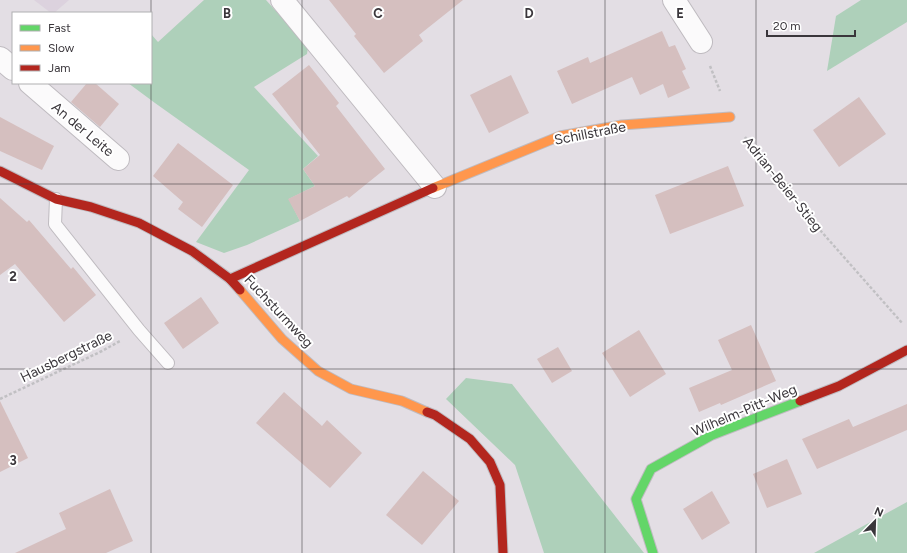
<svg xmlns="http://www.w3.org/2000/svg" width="907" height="553" viewBox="0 0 907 553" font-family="Figtree,sans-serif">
  <rect width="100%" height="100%" fill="#e3dee4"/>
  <path fill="#dcd2de" d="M34,0H69L54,13H51Z"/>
  <g fill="#aed0ba">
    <path d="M204,0H266L308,47L307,54L254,87L318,156L303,169L315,186L289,199L300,221L247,245L224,253L196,242L249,170L155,103L128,83H151V34L158,42Z"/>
    <path d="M861,0H907V22L827,71L836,16Z"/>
    <path d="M466,378L512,384L644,553H544L515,465L446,399Z"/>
    <path d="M907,502V553H814Z"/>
  </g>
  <g fill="#d5bfbf">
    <path d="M329,0H463L419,35L423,41L384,73L354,36L356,34Z"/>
    <path d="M662,31L669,47L675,45L686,69L682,71L690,88L668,98L663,84L640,95L632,77L572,104L557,71L588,57L590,63Z"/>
    <path d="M309,65L339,103L336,106L385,169L349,198L347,196L300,221L288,199L315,186L303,169L320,155L272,94Z"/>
    <path d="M511,75L529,113L489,133L470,95Z"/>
    <path d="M87,83H95L119,104L100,127L71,102Z"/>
    <path d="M859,97L886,134L839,167L813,130Z"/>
    <path d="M0,117L54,146L42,170L0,151Z"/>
    <path d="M178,143L233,185L202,227L178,209L183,202L153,176Z"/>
    <path d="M728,166L744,206L670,234L655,195Z"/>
    <path d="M0,198L27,222L29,220L71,269L73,267L96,295L64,322L15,264L0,275Z"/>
    <path d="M201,297L219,323L183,349L164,323Z"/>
    <path d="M751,325L776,381L721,405L720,403L699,412L689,388L732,370L718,340Z"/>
    <path d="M639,330L666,374L630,397L602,353Z"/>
    <path d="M558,347L572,371L552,383L537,359Z"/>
    <path d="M284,392L322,426L327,420L362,453L330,488L256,423Z"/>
    <path d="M0,401L28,458L0,472Z"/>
    <path d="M907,404V430L817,469L802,439L849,419L853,427Z"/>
    <path d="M787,459L802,494L767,508L753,474Z"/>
    <path d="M423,471L459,501L422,545L386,515Z"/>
    <path d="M110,489L133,541L106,553H15L66,529L59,513Z"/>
    <path d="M712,491L730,523L702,540L683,509Z"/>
  </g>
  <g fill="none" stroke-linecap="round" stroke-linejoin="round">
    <g stroke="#bfbbc0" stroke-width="14">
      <path id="lane" d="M56,199L55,224L139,330L168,363"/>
    </g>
    <g stroke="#bfbbc0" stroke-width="24">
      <g id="street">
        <path d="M282,0L435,187"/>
        <path d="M674,0L701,42"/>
        <path d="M0,58L13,69"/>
        <path d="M30,83L118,159"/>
      </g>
    </g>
    <g stroke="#bfbbc0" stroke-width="11">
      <path id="fast" d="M653,553L636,499L651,469L712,435L800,401"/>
    </g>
    <g stroke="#bfbbc0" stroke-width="11">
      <g id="slow">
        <path d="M433,188L560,136L622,125L730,117"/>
        <path d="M240,290L282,339L318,371L351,389L402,401L427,412"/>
      </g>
    </g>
    <g stroke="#bfbbc0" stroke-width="11">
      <g id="jam">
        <path d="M0,171L56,199L91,207L139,223L192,251L230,279L240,290"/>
        <path d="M230,279L433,188"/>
        <path d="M800,401L839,386L907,350"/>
        <path d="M427,412L435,415L470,439L490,462L500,485L503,553"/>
      </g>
    </g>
    <g stroke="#c1c0c3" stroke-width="2.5" stroke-dasharray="3 2" stroke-linecap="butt">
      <path d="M710,66L720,91"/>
      <path d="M745,137L774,178L903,324"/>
      <path d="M0,399L102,351L120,341"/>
    </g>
    <use href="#lane" stroke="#fbfafb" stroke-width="12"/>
    <use href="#street" stroke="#fbfafb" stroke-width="22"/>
    <use href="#fast" stroke="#63d668" stroke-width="9"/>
    <use href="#slow" stroke="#ff974d" stroke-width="9"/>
    <use href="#jam" stroke="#b3261e" stroke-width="9"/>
  </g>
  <path fill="none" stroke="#3a363b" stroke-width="1" stroke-opacity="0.55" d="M151,0V553M302,0V553M454,0V553M605,0V553M756,0V553M0,184H907M0,369H907"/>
  <g text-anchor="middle" stroke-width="4" stroke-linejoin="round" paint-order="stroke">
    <g font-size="14" fill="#3a363b" stroke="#fff">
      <text transform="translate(83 129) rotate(40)" y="5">An der Leite</text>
      <text transform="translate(590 133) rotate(-11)" y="5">Schillstraße</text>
      <text transform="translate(783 184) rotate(51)" y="5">Adrian-Beier-Stieg</text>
      <text transform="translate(279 311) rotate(47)" y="5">Fuchsturmweg</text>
      <text transform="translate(66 356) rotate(-26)" y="5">Hausbergstraße</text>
      <text transform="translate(744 410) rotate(-23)" y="5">Wilhelm-Pitt-Weg</text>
    </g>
  </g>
  <g font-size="13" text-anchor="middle" font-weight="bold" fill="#3a363b" stroke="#fff" stroke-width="4" stroke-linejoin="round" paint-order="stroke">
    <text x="227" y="18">B</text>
    <text x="378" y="18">C</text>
    <text x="529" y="18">D</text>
    <text x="680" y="18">E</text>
    <text x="13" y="281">2</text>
    <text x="13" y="465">3</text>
  </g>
  <rect x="12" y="12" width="140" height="72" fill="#ffffff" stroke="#b0afb1"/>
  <rect x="20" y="25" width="20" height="6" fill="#63d668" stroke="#b0afb1"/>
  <text x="48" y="32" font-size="12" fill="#3a363b">Fast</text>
  <rect x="20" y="45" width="20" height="6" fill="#ff974d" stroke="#b0afb1"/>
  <text x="48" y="52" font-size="12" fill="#3a363b">Slow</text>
  <rect x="20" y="65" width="20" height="6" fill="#b3261e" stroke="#b0afb1"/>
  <text x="48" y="72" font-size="12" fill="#3a363b">Jam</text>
  <g transform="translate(875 521) rotate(23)" stroke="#ffffff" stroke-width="3" paint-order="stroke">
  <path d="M0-3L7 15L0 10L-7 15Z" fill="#3a363b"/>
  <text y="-6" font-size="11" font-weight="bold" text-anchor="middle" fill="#3a363b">N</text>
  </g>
  <path d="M767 30v6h88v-6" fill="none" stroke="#3a363b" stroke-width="2"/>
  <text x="773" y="30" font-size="12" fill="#3a363b" stroke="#ffffff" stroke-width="3" paint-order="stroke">20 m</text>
</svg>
